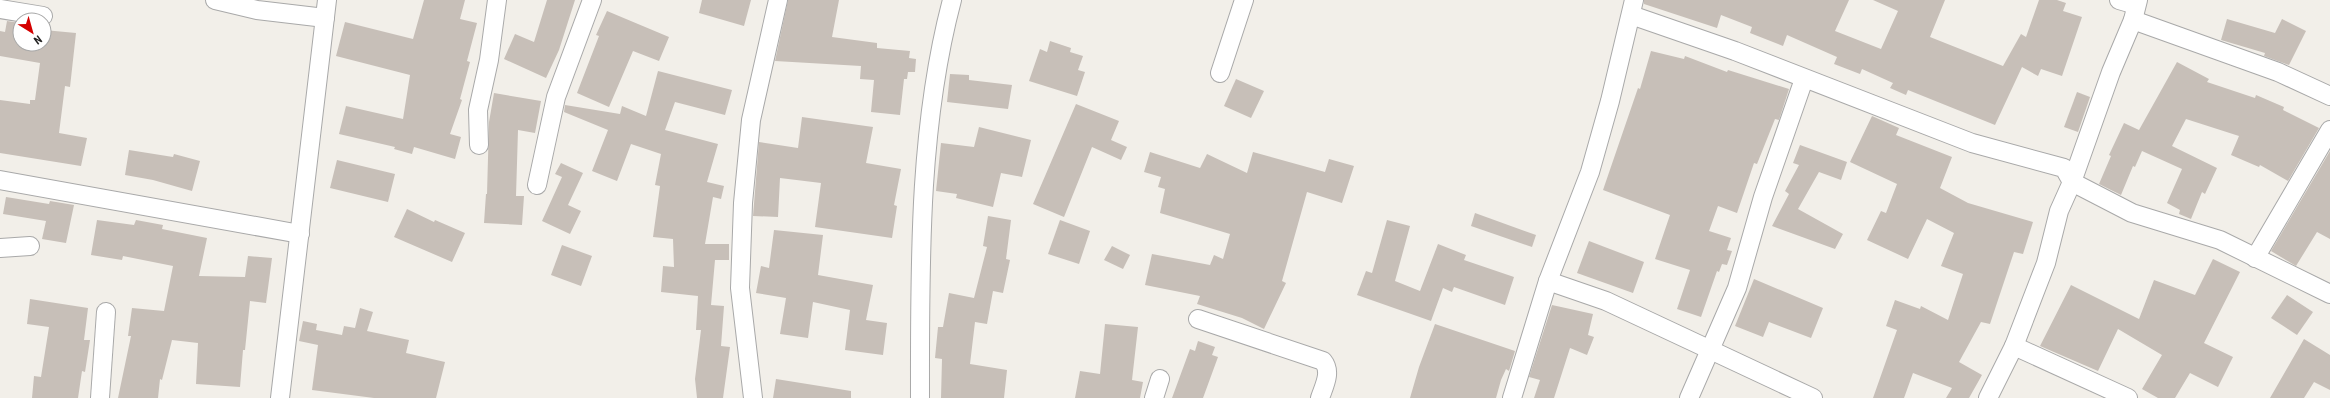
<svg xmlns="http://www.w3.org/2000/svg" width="2330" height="398" viewBox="0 0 2330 398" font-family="'Roboto Condensed',sans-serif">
  <rect width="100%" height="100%" fill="#f2efe9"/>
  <g fill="#c7bfb8">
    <path d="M424,0H465L460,19L477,23L467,61L470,62L460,99L462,100L450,134L461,137L455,159L414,147L412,154L394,149L395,147L339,134L346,106L403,119L410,75L336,56L345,22L413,39Z"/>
    <path d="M547,0H575L559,50L546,78L504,59L515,34L534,42Z"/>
    <path d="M702,0H751L744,26L699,13Z"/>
    <path d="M788,0H839L832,37L877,43V48L910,51L909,58L916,59L915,72H908L907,79H904L900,115L871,112L874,80L860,79L861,66L775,61Z"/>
    <path d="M1644,0H1849L1835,31L1881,49L1898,11L1873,0H1945L1930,37L2003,66L2021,34L2026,37L2039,0H2057L2066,3L2063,11L2082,17L2062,76L2041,69L2038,76L2022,67L1995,125L1908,90L1906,95L1890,88L1893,83L1862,69L1860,74L1834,64L1837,57L1787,35L1783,46L1750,33L1752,27L1721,15L1717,28L1644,4Z"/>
    <path d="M607,11L669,37L659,61L633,51L609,107L577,93L599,36L596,35Z"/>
    <path d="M2227,19L2275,33L2282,19L2306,31L2289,65L2264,56L2265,53L2221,40Z"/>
    <path d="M7,21L20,23V44H44V30L76,33L70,87L65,86L59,133L87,138L81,166L0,153V100L30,104V100H35L40,63L0,56V31L5,32Z"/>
    <path d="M1050,41L1071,48L1070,52L1083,56L1078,70L1085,72L1077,96L1029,81L1040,49L1047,52Z"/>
    <path d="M1651,51L1684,59L1685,56L1727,72L1728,70L1789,89L1779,120L1775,119L1757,164L1754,163L1737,213L1718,206L1709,231L1731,238L1727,250L1732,251L1727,265L1722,264L1719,272L1717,271L1701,317L1677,309L1690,270L1655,259L1670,215L1603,190L1638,88L1640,89Z"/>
    <path d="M2177,62L2209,79L2207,82L2255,98L2256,95L2284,107L2283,110L2319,128L2288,181L2260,165L2259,167L2231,155L2239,136L2186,119L2172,146L2217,168L2205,194L2202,192L2191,219L2179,214L2180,210L2167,203L2182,169L2142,151L2135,167L2133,166L2121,195L2099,184L2111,156L2109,155L2124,123L2139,130Z"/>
    <path d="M658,71L732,90L725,115L675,102L665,130L718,144L707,182L724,186L721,199L713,197L705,244H729V260H715L711,305L724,306L721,346L730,347L723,398H697L695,379L701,330H696L698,296L661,292L663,266L674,267L673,239L653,237L660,186L655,185L661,154L631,144L617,181L592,171L608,130L564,112L565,105L620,114L622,106L646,116Z"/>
    <path d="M950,74L969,75V80L1012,85L1008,109L947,102Z"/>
    <path d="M1236,79L1264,91L1251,118L1224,106Z"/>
    <path d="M2077,92L2090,97L2078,132L2064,127Z"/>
    <path d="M494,93L541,101L535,133L518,130L516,196H524L522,225L484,223L486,194H487L489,122Z"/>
    <path d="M1076,104L1119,121L1111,140L1127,147L1121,160L1092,147L1064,217L1033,204Z"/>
    <path d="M1872,116L1899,128L1896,135L1952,157L1940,188L1968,203L2033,222L2023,254L2014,252L1990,324L1981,322L1959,362L1982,375L1969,398H1946L1952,388L1913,373L1904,398H1873L1897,330L1886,326L1895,300L1920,309L1921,306L1948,320L1963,274L1941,266L1954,233L1927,219L1908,259L1867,240L1881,211L1886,213L1897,184L1850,162Z"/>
    <path d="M802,117L873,127L866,163L901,169L894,205L897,206L892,238L815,227L821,183L780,178L778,217L753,216L759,142L798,148Z"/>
    <path d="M979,127L1031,140L1022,177L1001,173L993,207L956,198L957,194L936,191L941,143L974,147Z"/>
    <path d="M1800,145L1847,162L1841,180L1819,172L1798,209L1843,234L1835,249L1772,226L1789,194L1785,191L1799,165L1793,163Z"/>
    <path d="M129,150L173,157L174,154L200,161L192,191L153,180L125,175Z"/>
    <path d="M2330,151V239L2317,232L2296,266L2271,251Z"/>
    <path d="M1150,152L1200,168L1207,154L1247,173L1253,152L1325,172L1329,159L1354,166L1342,203L1307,192L1282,281L1286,283L1264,329L1242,318L1197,304L1200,296L1145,285L1152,254L1210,265L1214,255L1223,259L1230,234L1160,213L1165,189L1158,187L1161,177L1144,172Z"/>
    <path d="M337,160L395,174L388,202L330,188Z"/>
    <path d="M561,163L583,173L568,205L581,211L570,234L542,221L562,177L555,174Z"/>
    <path d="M6,197L49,204L50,201L74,205L66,243L42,239L46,221L3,214Z"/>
    <path d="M407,209L434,222L435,220L465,233L452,262L394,237Z"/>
    <path d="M1475,213L1536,235L1532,247L1471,226Z"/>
    <path d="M988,216L1011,220L1006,259L1010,260L1003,293L993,291L987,324L975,322L970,364L1007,370L1004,398H941L942,359L935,358L938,327H943L949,293L974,298L987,247L983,246Z"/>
    <path d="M97,220L134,225L136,220L163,225L162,229L207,238L199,276L245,277L248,256L272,258L266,303L250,301L245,350H243L240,387L196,384L198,343L172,340L162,380L160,379L158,398H118L131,336H128L132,308L164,311L173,266L123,256L122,260L91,255Z"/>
    <path d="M1060,220L1090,231L1079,264L1048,254Z"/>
    <path d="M1387,220L1410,226L1395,281L1420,291L1438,244L1466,255L1464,260L1514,277L1505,305L1454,287L1452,292L1443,288L1431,321L1357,295L1366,271L1372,273Z"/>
    <path d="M774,230L823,235L818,275L873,285L866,320L887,323L883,355L845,350L850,310L813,302L808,338L780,334L786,298L756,293L761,266L769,268Z"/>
    <path d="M1589,241L1644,262L1633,293L1577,273Z"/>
    <path d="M562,245L592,256L581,286L551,275Z"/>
    <path d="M1112,246L1130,255L1123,269L1104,260Z"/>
    <path d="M2213,259L2240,272L2204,343L2233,357L2218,387L2190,373L2175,398H2158L2142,389L2162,355L2118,329L2098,371L2040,346L2071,285L2139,319L2154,280L2195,295Z"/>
    <path d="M1754,279L1823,308L1811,338L1769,322L1763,337L1735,326Z"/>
    <path d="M2287,295L2313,312L2297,335L2271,318Z"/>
    <path d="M30,299L88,308L84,340H90L85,372L82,371L78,398H32L34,376L41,377L49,327L27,324Z"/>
    <path d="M1552,305L1593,314L1588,335L1594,337L1587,355L1570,348L1554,398H1534L1540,380L1529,377Z"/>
    <path d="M360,308L373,312L367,331L409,340L406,353L445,362L436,398H374L312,390L318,345L299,341L303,321L317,324L316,330L342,335L344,326L355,328Z"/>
    <path d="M1105,324L1138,327L1132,380L1143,382L1140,398H1075L1080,371L1100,374Z"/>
    <path d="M1435,324L1515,351L1509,371L1506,369L1501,380L1496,398H1410L1419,367Z"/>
    <path d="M2304,339L2330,355V390L2314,382L2304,398H2270Z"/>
    <path d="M1198,341L1215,347L1212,355L1218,357L1203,398H1172L1190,349L1195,351Z"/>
    <path d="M776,379L851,391V398H773Z"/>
  </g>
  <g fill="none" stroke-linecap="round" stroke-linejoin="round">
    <g stroke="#a9a9a9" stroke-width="20">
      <g id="minor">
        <path d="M215,0L257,10L325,18"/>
        <path d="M2119,0L2136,5"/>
        <path d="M0,9L43,16"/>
        <path d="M1631,15L1735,51L1972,143L2064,168L2072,182L2132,213L2220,240L2330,294"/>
        <path d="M2133,20L2278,72L2330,96"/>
        <path d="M1220,73L1244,0"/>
        <path d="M479,145L478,110L489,60L497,0"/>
        <path d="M0,180L300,234"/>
        <path d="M537,185L556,97L592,0"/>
        <path d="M0,248L30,246"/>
        <path d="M2255,258L2330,130"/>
        <path d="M1548,281L1606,301L1813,398"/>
        <path d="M1198,319L1323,361C1332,372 1324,386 1320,398"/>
        <path d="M2014,346L2128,398"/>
        <path d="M100,398L106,312"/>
        <path d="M280,398L327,0"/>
        <path d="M753,398L740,288L743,203L751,120L778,0"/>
        <path d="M920,398C920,266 918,128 952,0"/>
        <path d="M1154,398L1160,379"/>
        <path d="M1512,398L1548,281L1590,172L1610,101L1634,0"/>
        <path d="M1689,398L1737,288L1763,197L1804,79"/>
        <path d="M1988,398L2014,346L2046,263L2059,211L2072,182L2111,72L2133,20L2138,0"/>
      </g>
    </g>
    <use href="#minor" stroke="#fff" stroke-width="18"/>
  </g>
  <g transform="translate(32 32) rotate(143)"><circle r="19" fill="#ffffff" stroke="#a7a7a7"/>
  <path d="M0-3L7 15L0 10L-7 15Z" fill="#d40000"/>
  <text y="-6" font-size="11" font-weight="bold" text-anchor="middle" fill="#222222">N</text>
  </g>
</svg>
